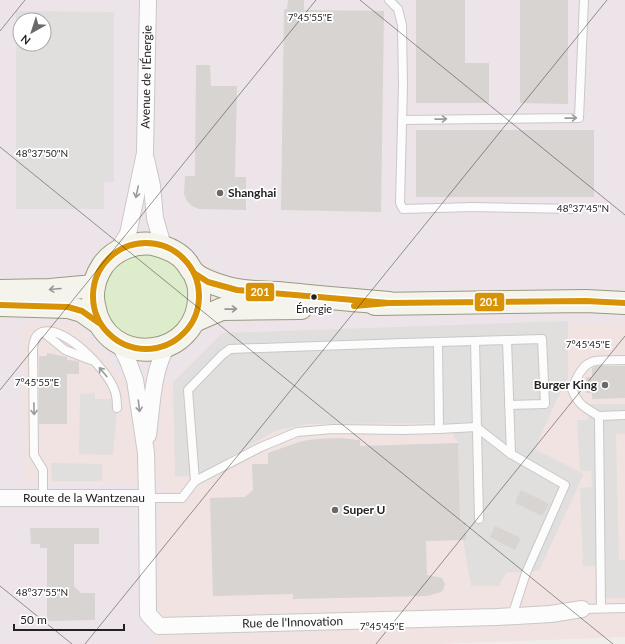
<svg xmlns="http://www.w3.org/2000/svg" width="625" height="644" viewBox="0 0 625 644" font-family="Lato,sans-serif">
  <rect width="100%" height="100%" fill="#f0eeeb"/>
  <path fill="#f1e3e1" d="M625,322V637L440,644H153L162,483L23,484L22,323H75L120,375L173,382L222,333Z"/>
  <path fill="#ede4e9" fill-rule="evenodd" d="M0,0H625V322L222,333L173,382L120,375L75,323H22L23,484L163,483L153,644H0ZM20,20H44V44H20Z"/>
  <path fill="#ddeccb" d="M146,252C153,255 162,256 169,260C199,281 192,331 155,339C151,340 144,342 140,341C132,340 118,331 110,327L101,283L113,264Z"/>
  <g fill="#e0dfde" fill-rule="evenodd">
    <path d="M16,11L114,12V182H104V209H16ZM20,20H44V44H20Z"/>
    <path d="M568,321V379L556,401L535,449L584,474L539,570L526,573L507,572L499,586H471L463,540H466V523H460L458,443L446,423L306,424L275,431L201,474L175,477L173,382L222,333Z"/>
    <path d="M95,393V399H112L117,408L113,455L79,454L80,394Z"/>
    <path d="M587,404H625V434H616L619,560H625V598H595L597,567L596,566H583L580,488L592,487L591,471H580L577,420H588Z"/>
    <path d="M51,463L102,464V481H52Z"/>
  </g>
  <g fill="#d7d4d2">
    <path d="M288,0H304V10L384,11L381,212L281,210L284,9H287Z"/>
    <path d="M416,0H465V63H489V103H416Z"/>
    <path d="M520,0H568V104L520,103Z"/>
    <path d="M196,65H210L211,86H237L235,177H246V210L199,209L192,206L187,201L184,194L185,176H195Z"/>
    <rect x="416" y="130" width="178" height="67"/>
    <path d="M47,353L67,357V360L79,361V374H67V424H39V356H47Z"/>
    <path d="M598,366H625V398L592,399V393H586V377H592V368Z"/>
    <path d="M340,438L360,440V446L458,443L460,523L466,522V540L426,541L427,575L442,578L445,584L443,590L441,592L427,596L293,599V594L213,596L210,498L245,497L253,490L252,464H268V453L302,441L316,439Z"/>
    <path d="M521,490L549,504L542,516L515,503Z"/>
    <path d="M495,526L521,538L515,550L490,537Z"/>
    <path d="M30,528H99V544H74V586L81,593H95V620L47,621V548H40V544H31Z"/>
  </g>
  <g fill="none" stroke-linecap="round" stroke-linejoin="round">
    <g stroke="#c9c8c7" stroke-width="10">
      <g id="service">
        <path d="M389,0L398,9L402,25L403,85L400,203L403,209L472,207L576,209"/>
        <path d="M402,120L579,118L584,0"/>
        <path d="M43,332L65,350L91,360"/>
        <path d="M507,340L542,339L545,404L509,405"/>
        <path d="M475,341L479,519"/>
        <path d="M599,416C585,408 578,405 572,389C585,355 593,361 625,360"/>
        <path d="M439,429L476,427L511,454L565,485L526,573L512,616"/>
        <path d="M195,481L188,390L222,355L230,349L404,343L507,340L511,454"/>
        <path d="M43,498V470L34,455L33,350C33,343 35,335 42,332C65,325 107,370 114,389C117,395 117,401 117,408"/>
        <path d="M147,498H182L195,481L261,447L297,432L333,429L403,430L439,429L438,342"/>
        <path d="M601,608L599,416L625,415"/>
        <path d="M582,609L625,608"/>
      </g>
    </g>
    <g stroke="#c9c8c7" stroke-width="18">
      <g id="minor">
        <path d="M146,159L152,186L155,218L163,246"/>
        <path id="s1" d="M117,252L128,234L145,153L148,0"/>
        <path d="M148,435C152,406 152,372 167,346"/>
        <path id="s2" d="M0,498H147L146,453L135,380L128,361L119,343"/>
        <path id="s3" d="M147,498L148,614L159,626L497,617L551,614L582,609"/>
      </g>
    </g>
    <g stroke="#999a82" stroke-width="24">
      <g id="secondary">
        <path d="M194,273C196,278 199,284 199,290C204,362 104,371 94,305C91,291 95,277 103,265C114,250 135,241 153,244C166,247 179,252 187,263C189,266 191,270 194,273C201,280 215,284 224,287C241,293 260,292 278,293C315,297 352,300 389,303"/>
        <path d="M0,291L50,290L94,286"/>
        <path d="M375,304L586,301L625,303"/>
        <path d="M0,305L68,307L82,311L99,323"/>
        <path d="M194,321L222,309L301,308"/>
      </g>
    </g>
    <use href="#service" stroke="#fdfcfc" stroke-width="8"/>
    <use href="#minor" stroke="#fdfcfc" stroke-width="16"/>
    <use href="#secondary" stroke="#f4f4ed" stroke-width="22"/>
    <g stroke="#fff" stroke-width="9">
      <g id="bus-1">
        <circle cx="146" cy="296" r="53"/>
        <path d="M194,273L208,282L237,290L389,303"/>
        <path d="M0,305L68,307L82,311L99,323"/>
        <path d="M354,306L389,303L586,301L625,303"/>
      </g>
    </g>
    <use href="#bus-1" stroke="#d79205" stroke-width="6"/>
  </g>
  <defs><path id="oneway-shaft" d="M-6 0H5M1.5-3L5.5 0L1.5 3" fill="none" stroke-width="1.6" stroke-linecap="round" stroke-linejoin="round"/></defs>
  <g stroke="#9a9a9a">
    <use href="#oneway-shaft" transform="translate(571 118) rotate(-1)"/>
    <use href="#oneway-shaft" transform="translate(441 119) rotate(-1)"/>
    <use href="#oneway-shaft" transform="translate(137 192) rotate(102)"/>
    <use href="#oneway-shaft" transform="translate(103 372) rotate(-130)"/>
    <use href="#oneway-shaft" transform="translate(139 406) rotate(83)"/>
    <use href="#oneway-shaft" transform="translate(34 409) rotate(89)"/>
  </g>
  <g stroke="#969692">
    <use href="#oneway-shaft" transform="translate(55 289) rotate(175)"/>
    <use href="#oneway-shaft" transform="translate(231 309) rotate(-1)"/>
  </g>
  <path fill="none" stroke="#222" stroke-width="1" stroke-opacity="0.45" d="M360,0L625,215M0,31L25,0M0,147L613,644M0,390L316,0M0,586L72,644M85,644L607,0M376,644L625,336"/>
  <g fill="#6a6968" stroke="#fff" stroke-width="1.5">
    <circle cx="220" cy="193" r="4"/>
    <circle cx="605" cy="385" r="4"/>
    <circle cx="335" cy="510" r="4"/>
  </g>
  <circle fill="#222" stroke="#fff" stroke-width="1.5" cx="314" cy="297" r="3.5"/>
  <g text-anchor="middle" stroke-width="3.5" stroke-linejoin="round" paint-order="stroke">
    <g font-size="11" fill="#222" stroke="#fff">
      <text x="314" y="313">Énergie</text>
    </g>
    <g font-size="12" fill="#222" stroke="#fff">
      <text dy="4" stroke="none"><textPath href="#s1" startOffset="180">Avenue de l'Énergie</textPath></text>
      <text dy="4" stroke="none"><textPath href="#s2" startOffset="84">Route de la Wantzenau</textPath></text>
      <text dy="4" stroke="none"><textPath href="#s3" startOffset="266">Rue de l'Innovation</textPath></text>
    </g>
    <g font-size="12" font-weight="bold" fill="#222" stroke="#fff" text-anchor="start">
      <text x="228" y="197">Shanghai</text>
      <text x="597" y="389" text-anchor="end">Burger King</text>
      <text x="343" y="514">Super U</text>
    </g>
  </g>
  <g font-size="10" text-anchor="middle" fill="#222" stroke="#fff" stroke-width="3.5" stroke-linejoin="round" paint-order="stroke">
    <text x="310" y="21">7°45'55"E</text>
    <text x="42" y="157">48°37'50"N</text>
    <text x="583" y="212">48°37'45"N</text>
    <text x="588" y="348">7°45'45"E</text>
    <text x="37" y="386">7°45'55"E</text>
    <text x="42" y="596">48°37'55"N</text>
    <text x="382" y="630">7°45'45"E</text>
  </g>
  <g stroke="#fff" stroke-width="1.5">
    <rect x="245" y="282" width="30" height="20" rx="4" fill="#d79205"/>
    <rect x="474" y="292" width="31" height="20" rx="4" fill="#d79205"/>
  </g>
  <g font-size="11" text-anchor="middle" font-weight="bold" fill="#fff">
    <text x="260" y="296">201</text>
    <text x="489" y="306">201</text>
  </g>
  <g transform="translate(32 32) rotate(219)"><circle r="19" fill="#ffffff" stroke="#a7a7a7"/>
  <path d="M0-3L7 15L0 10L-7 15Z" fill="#6a6968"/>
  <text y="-6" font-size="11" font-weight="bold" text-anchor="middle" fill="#222222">N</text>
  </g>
  <path d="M14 624v6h110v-6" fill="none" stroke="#222222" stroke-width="2"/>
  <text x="20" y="624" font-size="12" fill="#222222" stroke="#ffffff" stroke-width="3" paint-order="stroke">50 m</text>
</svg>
